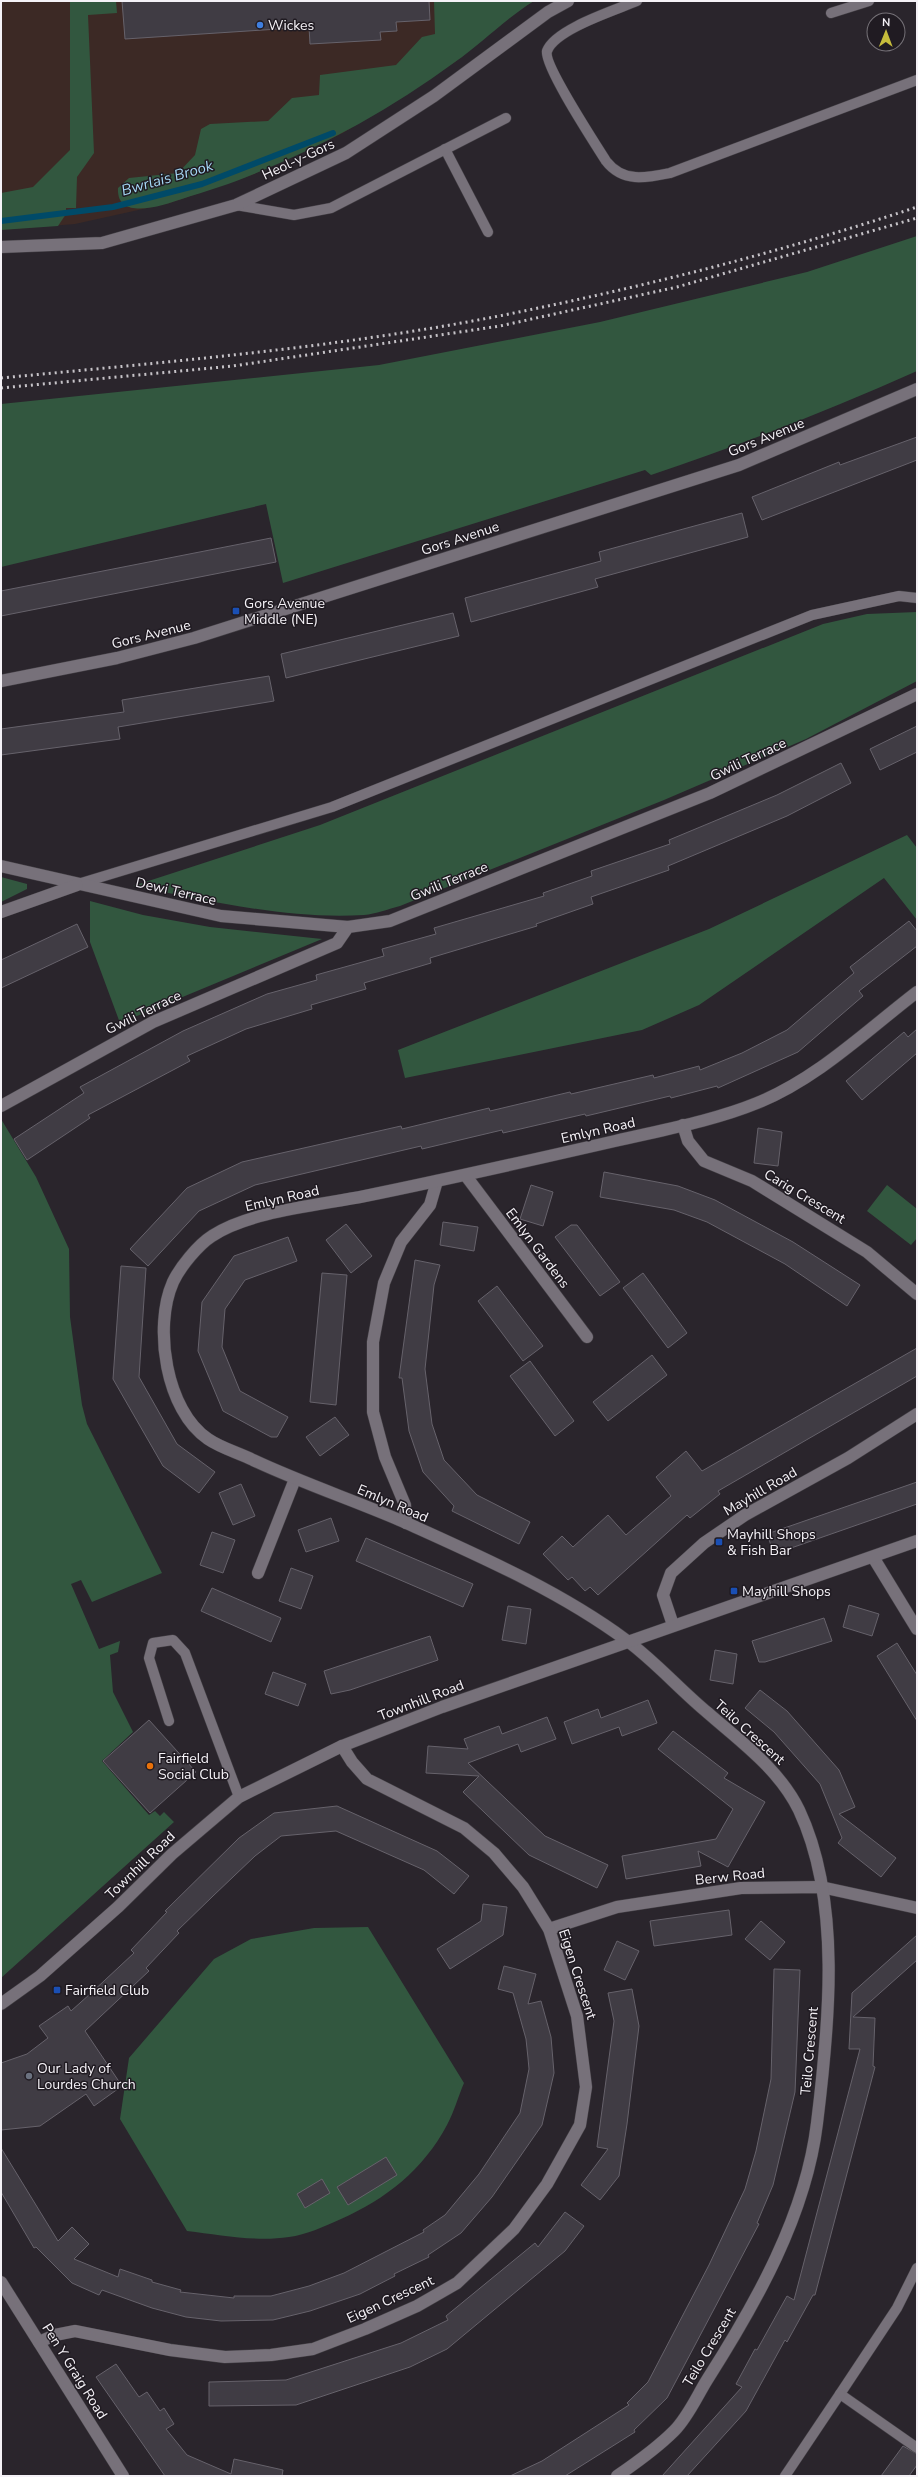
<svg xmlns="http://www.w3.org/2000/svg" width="918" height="2477" viewBox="0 0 918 2477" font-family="'Nunito Sans',sans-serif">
  <rect width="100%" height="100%" fill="#2a252c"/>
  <path fill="#3c2925" d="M1,1H534L513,14L455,62L343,133L252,175L170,203L75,224L1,230Z"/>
  <g fill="#32573f">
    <path d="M70,1H116L117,13L88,15L94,153L77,177L76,208H66V214L58,226L1,230V193L33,187L70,150Z"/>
    <path d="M434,1H534C505,19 482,43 455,62C393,108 325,145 254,174C231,184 206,191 182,199C164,205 116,222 118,188L129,178L178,173L195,155L201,129L210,124L268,121L292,98L319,95L320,75L396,65L422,37L435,34Z"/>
    <path d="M917,236V371C829,410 742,445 651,475L645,470L283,583L266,504L1,567V404L379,365L600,322L807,272Z"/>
    <path d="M917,612V681L806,739L664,800L400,906C388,909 376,914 364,915C289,920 206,900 133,886L320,825L823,624L867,614Z"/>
    <path d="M907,835L917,848V920L884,878L699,1005L642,1030L405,1078L398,1050L709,929Z"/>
    <path d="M1,877L27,884V889L1,902Z"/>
    <path d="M90,901L143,915L210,927L322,939L120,1023L90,942Z"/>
    <path d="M1,1119L36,1177L69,1249L70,1317L82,1405L87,1424L162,1573L92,1602L81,1580L71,1584L99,1649L120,1641L118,1652L110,1655L113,1692L133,1732L102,1761L149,1815L155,1811L160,1816L164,1812L174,1822L1,1978Z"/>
    <path d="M887,1185L917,1209V1238L911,1245L867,1211Z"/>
    <path d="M368,1927L464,2083C458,2097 454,2112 447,2125C423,2170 386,2199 341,2219C325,2226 306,2235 289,2237C256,2242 220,2235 187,2231L120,2119L129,2058L214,1959L251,1939L314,1928Z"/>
  </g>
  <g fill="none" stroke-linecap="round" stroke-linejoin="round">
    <path stroke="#004a68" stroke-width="6" d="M1,221L113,207L202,184L333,133"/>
  </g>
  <g fill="#403c44" stroke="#66626b">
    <path d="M122,1H429L430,20L396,22L397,31L380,32L381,40L310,44L309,27L125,39Z"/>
    <path d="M917,437V460L762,520L752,497L839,462L840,465Z"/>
    <path d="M742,513L748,537L595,579L598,587L471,622L465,598L601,561L599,552Z"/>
    <path d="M271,538L276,562L1,616V591Z"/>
    <path d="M453,613L459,636L286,678L281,654Z"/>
    <path d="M269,676L274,701L118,727L120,739L1,755V729L124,712L122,700Z"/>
    <path d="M917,726V752L880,770L870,749Z"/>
    <path d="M841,763L851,783L787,816L668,866L669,870L591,897L593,904L536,924L537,926L430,958L431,963L364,983L366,989L311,1005L312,1009L246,1029L187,1056L190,1061L88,1115L90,1118L27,1160L14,1139L84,1093L80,1087L183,1031L267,994L317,980L316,975L384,956L382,949L436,934L434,928L544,896L543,893L592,876L591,871L670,844L669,840L777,795Z"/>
    <path d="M909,921L917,931V946L859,991L863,996L798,1052L718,1088L717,1086L671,1098L670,1096L586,1116L585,1114L503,1133L502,1130L422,1149L421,1146L255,1185L199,1211L148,1266L130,1249L187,1188L242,1162L401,1126L402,1129L489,1108L490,1111L570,1092L571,1094L653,1075L654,1078L699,1066L700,1070L742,1053L787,1030L854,973L850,967Z"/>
    <path d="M77,924L88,947L1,988V960Z"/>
    <path d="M917,1029V1053L862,1100L846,1081L904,1032L908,1037Z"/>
    <path d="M758,1128L782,1132L778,1166L754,1163Z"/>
    <path d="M604,1172L678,1186L715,1200L793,1242L860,1285L847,1306L785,1264L707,1222L674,1210L600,1197Z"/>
    <path d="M531,1185L553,1192L543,1226L520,1219Z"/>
    <path d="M443,1222L478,1227L474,1251L440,1245Z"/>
    <path d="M346,1224L372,1256L351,1273L326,1240Z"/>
    <path d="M571,1225H577L620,1282L600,1296L555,1237Z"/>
    <path d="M288,1237L297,1261L245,1280L225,1309L222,1347L240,1391L288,1417L277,1437H271L223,1411L198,1351L202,1302L234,1256Z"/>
    <path d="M415,1260L440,1265L434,1285L425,1369L432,1424L444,1460L477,1495L530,1522L519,1544L452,1511L454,1506L423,1472L409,1431L402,1378H399Z"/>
    <path d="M121,1266L146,1268L139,1377L177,1444L215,1472L199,1493L163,1466L113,1379Z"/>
    <path d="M322,1273L347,1275L336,1405L310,1402Z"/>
    <path d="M643,1273L687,1333L668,1348L623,1288Z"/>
    <path d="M497,1286L543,1346L523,1361L478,1301Z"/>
    <path d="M917,1348V1376L718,1491L720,1494L690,1518L687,1515L598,1595L590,1587L585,1591L572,1577L568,1580L543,1554L562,1536L573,1547L608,1515L626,1535L671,1496L656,1477L686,1451L702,1471Z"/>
    <path d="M652,1355L667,1375L608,1421L593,1402Z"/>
    <path d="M530,1361L574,1421L555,1436L510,1376Z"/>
    <path d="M335,1417L349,1435L320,1456L306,1437Z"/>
    <path d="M917,1482V1504L774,1554L767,1534Z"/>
    <path d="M241,1484L255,1516L233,1525L219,1493Z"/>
    <path d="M331,1518L339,1541L306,1552L298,1530Z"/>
    <path d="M212,1532L235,1540L223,1573L200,1565Z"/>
    <path d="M366,1538L473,1584L463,1607L356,1561Z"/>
    <path d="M291,1568L313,1576L301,1609L279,1601Z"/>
    <path d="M212,1588L281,1618L271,1642L201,1611Z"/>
    <path d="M849,1605L879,1614L872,1636L843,1627Z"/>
    <path d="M508,1606L531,1609L526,1644L502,1640Z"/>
    <path d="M824,1618L832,1641L765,1662H759L752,1641Z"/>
    <path d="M430,1636L438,1660L350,1690L331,1694L324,1671Z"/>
    <path d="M897,1643L917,1675V1721L877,1656Z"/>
    <path d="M715,1650L737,1654L733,1684L710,1680Z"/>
    <path d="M273,1672L306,1684L298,1706L265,1694Z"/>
    <path d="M760,1690L787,1711L839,1770L855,1807L839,1814L896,1858L881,1877L838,1843L842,1838L820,1784L774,1732L745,1708Z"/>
    <path d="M648,1700L657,1723L622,1736L619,1727L572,1744L564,1722L598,1709L601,1718Z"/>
    <path d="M547,1717L556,1739L521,1752L518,1744L468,1763L545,1836L608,1865L597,1888L529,1855L463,1792L479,1776L426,1773L428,1746L468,1749L464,1739L499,1726L502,1734Z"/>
    <path d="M149,1720L196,1772L150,1813L103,1761Z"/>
    <path d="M673,1731L728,1773L724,1778L765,1802L728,1867L698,1851L701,1866L626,1879L622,1856L716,1839L733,1809L658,1749Z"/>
    <path d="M337,1806L437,1851L469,1876L454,1894L424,1870L336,1831L281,1836L255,1856L213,1896L177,1931L179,1933L146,1968L149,1971L85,2031L122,2086L94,2106L86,2094L40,2126L1,2130V2063L27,2054L48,2038L39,2026L68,2006L71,2011L90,1994L134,1953L131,1950L167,1912L165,1911L239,1838L274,1813Z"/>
    <path d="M483,1904L507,1907L503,1935L450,1969L437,1949L481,1921Z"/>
    <path d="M729,1910L732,1935L654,1946L650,1921Z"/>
    <path d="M761,1921L785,1942L770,1960L745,1939Z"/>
    <path d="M917,1935V1960L853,2017L875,2018L873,2066L875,2067L815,2295H813L787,2342L785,2340L746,2411L687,2476H662L742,2387L736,2384L755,2349L757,2350L787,2296L794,2300L860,2049H849L852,1993Z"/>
    <path d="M617,1941L639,1951L625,1980L604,1970Z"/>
    <path d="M504,1966L536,1974L528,2004L541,2001L551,2037L554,2073L542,2125L492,2197L461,2233L428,2255L429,2257L394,2274L395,2276L360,2294L310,2311L273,2320L221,2321L186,2317L152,2308L102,2290L99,2295L72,2283L36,2247L34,2248L1,2192V2148L58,2241L72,2227L89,2244L74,2259L118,2277L120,2269L152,2280V2282L181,2290L180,2292L234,2298V2296H271L309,2286L344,2273L424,2232L423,2230L445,2215L479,2174L520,2113L529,2069L528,2058L526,2039L513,1993L498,1989Z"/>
    <path d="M774,1969L800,1970L795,2092L773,2185L757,2223L759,2224L740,2260L667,2398L634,2430L635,2432L565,2476H510L542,2461L629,2405L627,2403L648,2382L709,2265L745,2189L756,2151L771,2079Z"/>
    <path d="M632,1989L639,2026L627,2124L619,2176L600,2200L581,2185L608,2149L597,2147L614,2021L608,1993Z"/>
    <path d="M386,2157L397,2175L348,2205L337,2187Z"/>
    <path d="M322,2179L330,2193L305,2208L297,2194Z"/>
    <path d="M565,2212L584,2226L565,2251L447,2349L410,2367L296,2405L209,2406V2382L286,2380L401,2343L448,2320L446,2316L535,2243L538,2247Z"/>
    <path d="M116,2364L139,2397L147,2392L160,2411L164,2408L174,2424L166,2429L187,2455L231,2474L234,2459L283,2470L282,2476H165L96,2377Z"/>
    <path d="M903,2446L917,2454V2465L909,2476H881Z"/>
  </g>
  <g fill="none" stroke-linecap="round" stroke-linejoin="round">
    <g stroke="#444046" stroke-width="11">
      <g id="lane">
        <path d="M637,1C616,10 555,29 547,51C543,64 596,145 606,161C623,183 646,178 670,173L917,80"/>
        <path d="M831,13L869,1"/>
        <path d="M445,149L488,232"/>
        <path d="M236,205L294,215L331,208L506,118"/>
        <path d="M78,884L332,807L812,615L899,596L917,598"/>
        <path d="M169,1721L149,1658L153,1643L173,1640L185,1653L239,1797"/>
        <path d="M917,2268L897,2308L840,2394L917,2448"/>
        <path d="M785,2476L840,2394"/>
      </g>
    </g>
    <g stroke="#444046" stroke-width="13">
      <g id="street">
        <path d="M1,866L221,916L348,927"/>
        <path d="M1,912L77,885"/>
        <path d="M1,1106L153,1022L337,943L348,927L390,921L710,793L917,694"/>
        <path d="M683,1125L688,1141L704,1161L752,1181L867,1252L917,1294"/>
        <path d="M466,1176L587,1337"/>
        <path d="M406,1523L405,1505L385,1457L373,1412V1342L384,1283L401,1242L430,1205L437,1181"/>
        <path d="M873,1557L917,1629"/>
        <path d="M258,1573L295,1479"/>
        <path d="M673,1625L663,1595L671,1573L704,1543L745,1515L848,1458L917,1414"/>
        <path d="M549,1929L617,1907L741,1888L821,1887L917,1908"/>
        <path d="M39,2342L55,2335L75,2331L170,2350L225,2357L271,2355L313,2349L365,2329L417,2306L457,2283L514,2229L547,2184L580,2125L586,2087L577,2016L549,1929L523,1887L494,1853L464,1828L367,1779L352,1762L342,1746"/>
        <path d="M617,2476C636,2463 658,2447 674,2431C688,2417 697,2396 707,2380C756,2303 806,2215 817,2123C829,2026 842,1901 799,1810C779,1769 741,1742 708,1713C680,1690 655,1661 626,1640C561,1592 484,1558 411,1525C359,1502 304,1484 253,1460C239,1453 221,1448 208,1439C166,1411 153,1327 173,1282C180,1267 198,1245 212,1236C249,1211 321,1205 365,1196C449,1179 532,1160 615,1141C662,1130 713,1121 757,1103C817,1079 866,1031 917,992"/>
      </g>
    </g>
    <g stroke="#444046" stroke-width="13">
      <g id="secondary">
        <path d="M1,247L102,243L236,205L346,153L434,96L548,12L568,1"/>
        <path d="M1,681L117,658L194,638L739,465L917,389"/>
        <path d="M1,2004L40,1976L118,1907L172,1854L239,1797L342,1746L442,1707L917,1541"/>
        <path d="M1,2282L123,2476"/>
      </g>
    </g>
    <use href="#lane" stroke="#77717a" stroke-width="10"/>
    <use href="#street" stroke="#77717a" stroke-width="12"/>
    <use href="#secondary" stroke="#77717a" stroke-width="12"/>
    <g stroke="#c6c3c8" stroke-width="3" stroke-dasharray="2 4" stroke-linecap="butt">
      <path d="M1,378C167,362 335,348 499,316C640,288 781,252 917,207"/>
      <path d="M1,388L233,366L500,326L677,287L917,218"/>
    </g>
  </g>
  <circle fill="#3f7fe0" stroke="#201b22" stroke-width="1.5" cx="260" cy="25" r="4"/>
  <g fill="#1a4fb4" stroke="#201b22" stroke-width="1.5">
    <rect x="232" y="607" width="8" height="8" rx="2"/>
    <rect x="715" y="1538" width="8" height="8" rx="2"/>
    <rect x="730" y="1587" width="8" height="8" rx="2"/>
    <rect x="53" y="1986" width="8" height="8" rx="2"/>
  </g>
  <circle fill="#e8710a" stroke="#201b22" stroke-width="1.5" cx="150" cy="1766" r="4"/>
  <circle fill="#6b7280" stroke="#201b22" stroke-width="1.5" cx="29" cy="2076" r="4"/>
  <g text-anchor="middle" stroke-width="3" stroke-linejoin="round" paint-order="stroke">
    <g font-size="14" fill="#f5f2f7" stroke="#201b22" text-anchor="start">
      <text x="268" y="30">Wickes</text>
      <text x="244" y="608">Gors Avenue<tspan x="244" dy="16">Middle (NE)</tspan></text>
      <text x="727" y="1539">Mayhill Shops<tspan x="727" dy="16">&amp; Fish Bar</tspan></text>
      <text x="742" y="1596">Mayhill Shops</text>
      <text x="158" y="1763">Fairfield<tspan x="158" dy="16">Social Club</tspan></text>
      <text x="65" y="1995">Fairfield Club</text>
      <text x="37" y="2073">Our Lady of<tspan x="37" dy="16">Lourdes Church</tspan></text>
    </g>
    <g font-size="14" fill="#f5f2f7" stroke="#201b22">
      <text transform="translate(298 159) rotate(-25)" y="5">Heol-y-Gors</text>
      <text transform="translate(766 437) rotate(-22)" y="5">Gors Avenue</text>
      <text transform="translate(460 538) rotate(-18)" y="5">Gors Avenue</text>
      <text transform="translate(151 634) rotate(-14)" y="5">Gors Avenue</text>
      <text transform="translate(748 759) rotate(-25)" y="5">Gwili Terrace</text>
      <text transform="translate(449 881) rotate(-22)" y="5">Gwili Terrace</text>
      <text transform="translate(176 891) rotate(13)" y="5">Dewi Terrace</text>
      <text transform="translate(143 1012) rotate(-26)" y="5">Gwili Terrace</text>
      <text transform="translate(598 1130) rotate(-13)" y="5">Emlyn Road</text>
      <text transform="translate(805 1196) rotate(31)" y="5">Carig Crescent</text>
      <text transform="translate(282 1198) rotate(-13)" y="5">Emlyn Road</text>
      <text transform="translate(538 1248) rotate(53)" y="5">Emlyn Gardens</text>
      <text transform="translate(760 1491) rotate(-30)" y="5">Mayhill Road</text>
      <text transform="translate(393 1503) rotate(23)" y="5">Emlyn Road</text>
      <text transform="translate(421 1700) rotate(-21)" y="5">Townhill Road</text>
      <text transform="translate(750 1732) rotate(42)" y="5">Teilo Crescent</text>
      <text transform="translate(140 1865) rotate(-44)" y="5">Townhill Road</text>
      <text transform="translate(730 1876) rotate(-6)" y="5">Berw Road</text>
      <text transform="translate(578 1974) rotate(72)" y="5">Eigen Crescent</text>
      <text transform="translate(809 2051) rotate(-85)" y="5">Teilo Crescent</text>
      <text transform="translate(390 2299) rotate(-25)" y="5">Eigen Crescent</text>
      <text transform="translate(709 2347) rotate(-59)" y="5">Teilo Crescent</text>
      <text transform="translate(75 2371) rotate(58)" y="5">Pen Y Graig Road</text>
    </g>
    <g font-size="15" font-style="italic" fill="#a5d8f5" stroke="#201b22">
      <text transform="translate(167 178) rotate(-16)" y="5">Bwrlais Brook</text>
    </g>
  </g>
  <rect width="918" height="2477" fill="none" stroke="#f5f2f7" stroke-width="4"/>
  <g transform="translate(886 32) rotate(1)"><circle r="19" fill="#201b22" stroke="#757177"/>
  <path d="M0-3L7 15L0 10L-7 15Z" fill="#c6bc3c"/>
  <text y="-6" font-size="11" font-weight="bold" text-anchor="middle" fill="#f5f2f7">N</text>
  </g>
</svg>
